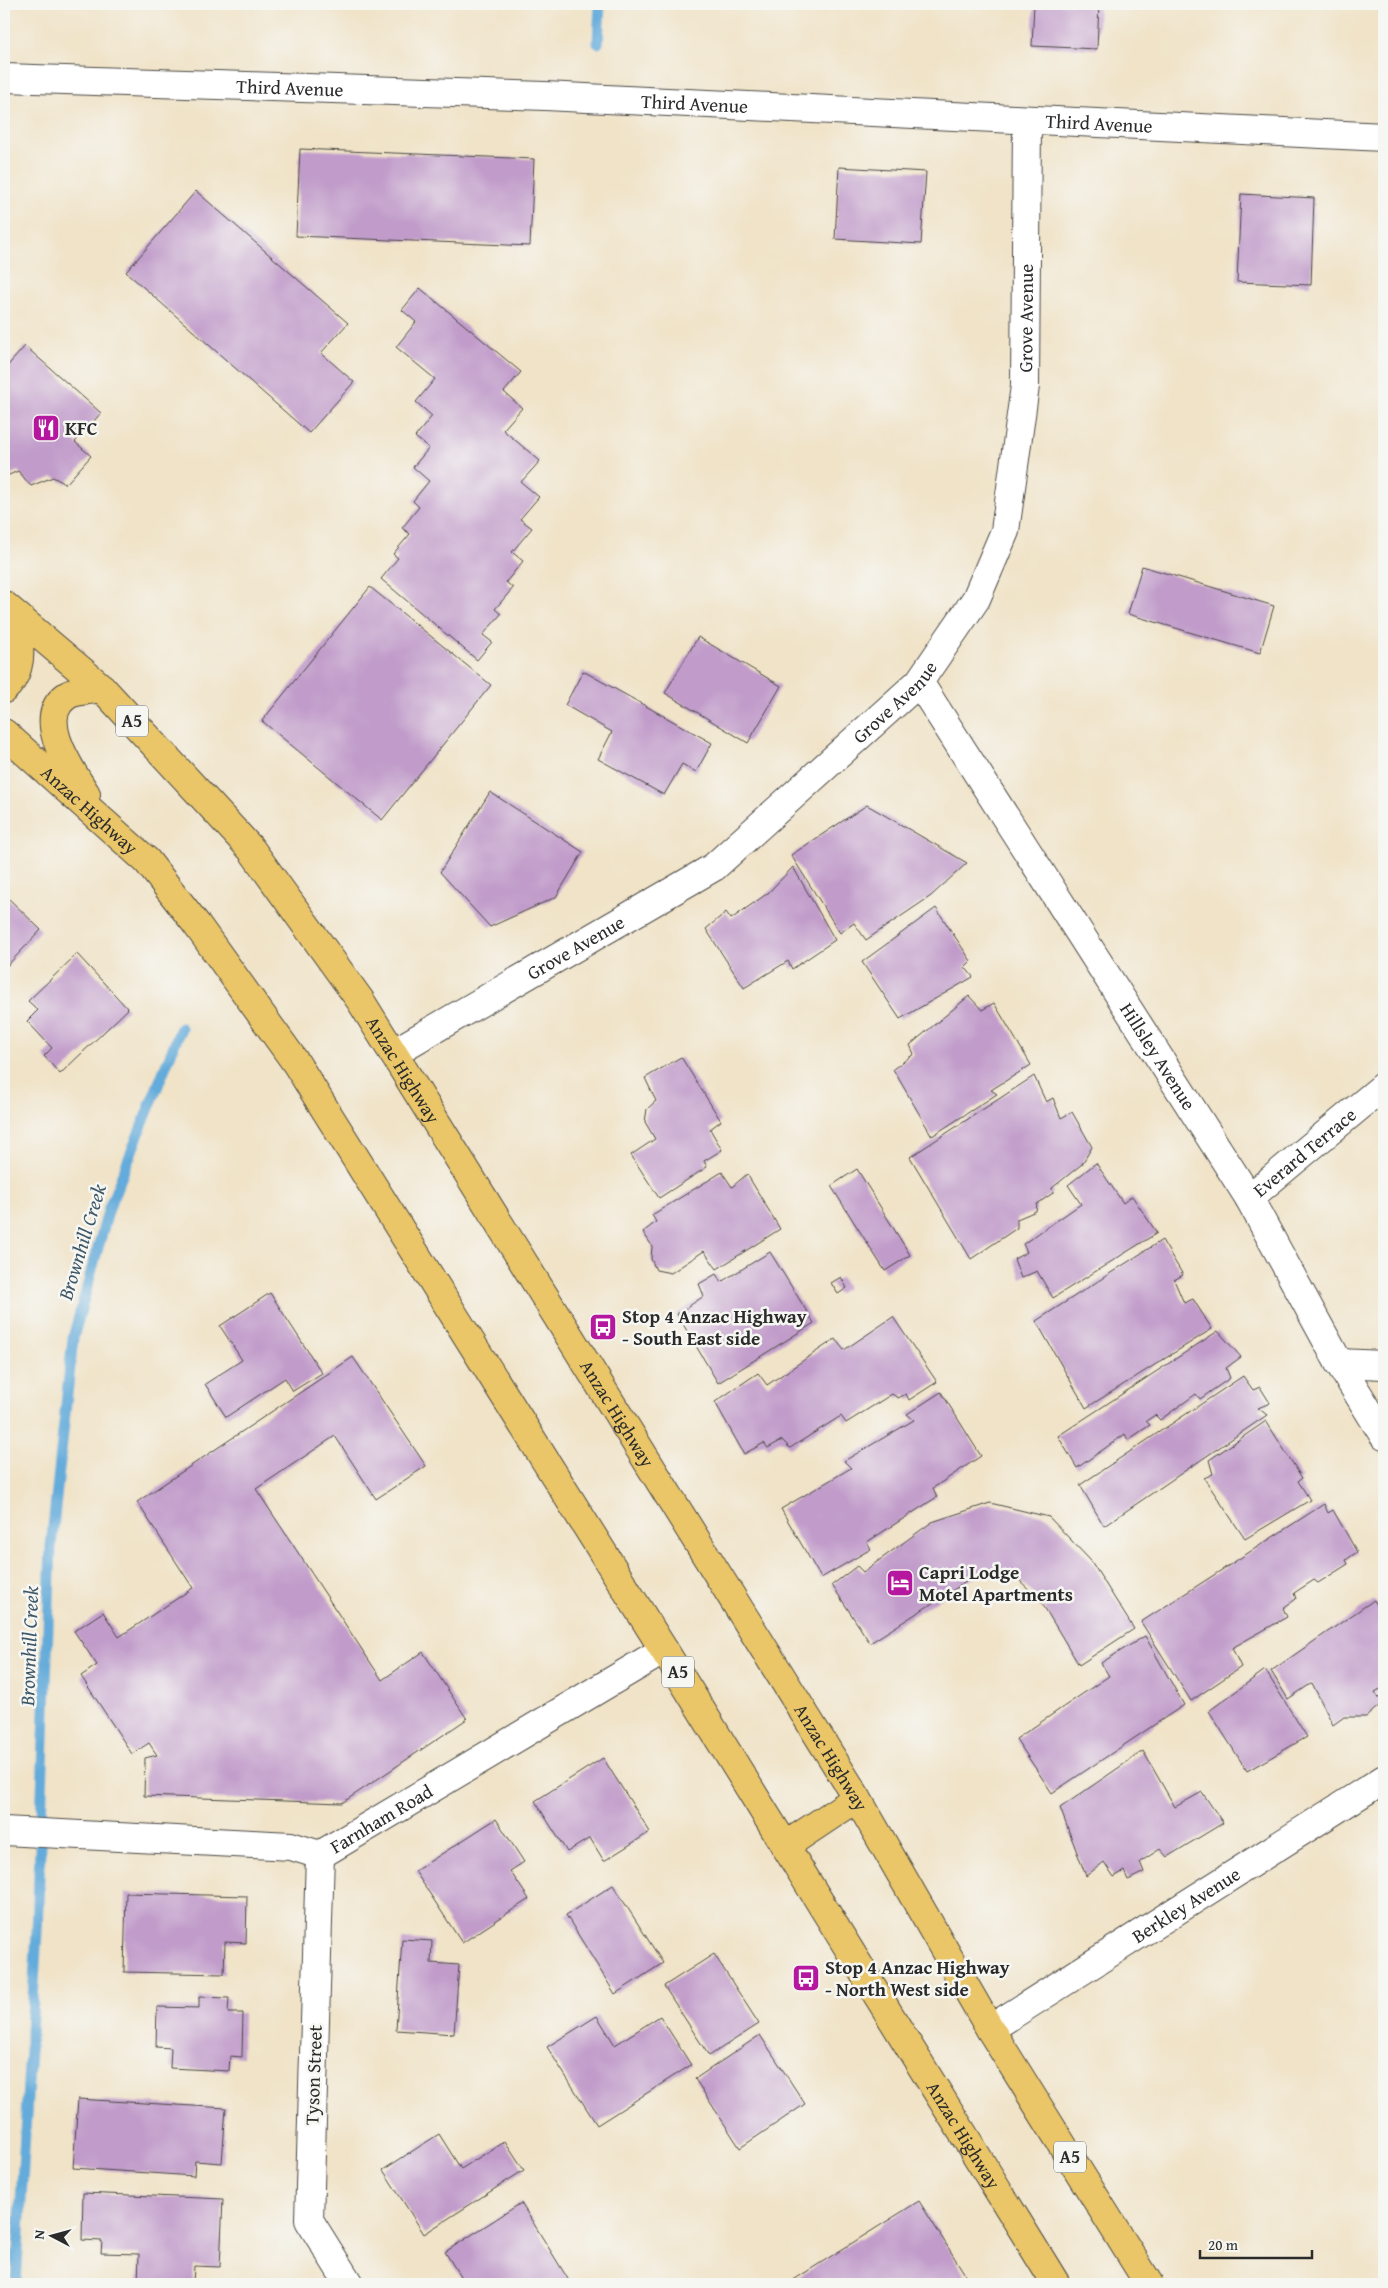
<svg xmlns="http://www.w3.org/2000/svg" width="1388" height="2288" viewBox="0 0 1388 2288" font-family="'Gentium Book Plus',serif">
  <rect width="100%" height="100%" fill="#f6f6f2"/>
  <filter id="ink" filterUnits="userSpaceOnUse"><feTurbulence type="fractalNoise" baseFrequency=".02" numOctaves="2"/><feDisplacementMap in="SourceGraphic" scale="10" xChannelSelector="R" yChannelSelector="G"/><feConvolveMatrix kernelMatrix="1 2 1 2 8 2 1 2 1" color-interpolation-filters="sRGB"/></filter>
  <filter id="wash" filterUnits="userSpaceOnUse"><feTurbulence type="fractalNoise" baseFrequency=".0096" numOctaves="4" result="noise"/><feDisplacementMap in="SourceGraphic" scale="20" xChannelSelector="R" yChannelSelector="G"/><feGaussianBlur stdDeviation="1.12" result="paint"/><feColorMatrix in="noise" values="0 0 0 0 0 0 0 0 0 0 0 0 0 0 0 0 0 1.4 0 .05"/><feComposite in="paint" operator="in"/></filter>
  <g filter="url(#wash)">
    <rect width="100%" height="100%" fill="#f0e3c8"/>
    <g fill="none" stroke-linecap="round" stroke-linejoin="round">
      <g stroke="#63abda" stroke-width="11">
        <path d="M598,43L600,4"/>
        <path d="M16,2284L37,1932L51,1546L73,1338L109,1208L181,1028"/>
      </g>
    </g>
    <g id="blocks">
      <g fill="#c19cca">
        <path d="M1034,4H1099L1097,49L1032,46Z"/>
        <path d="M300,149L534,159L530,246L296,236Z"/>
        <path d="M839,167L926,172L921,244L835,239Z"/>
        <path d="M196,191L348,323L321,353L354,382L309,433L126,272Z"/>
        <path d="M1241,194L1314,198L1311,285L1237,282Z"/>
        <path d="M420,288L521,372L504,392L522,408L503,430L540,461L521,482L539,497L520,519L532,528L512,552L523,561L506,582L513,588L495,609L501,614L483,635L492,642L477,660L381,579L398,558L393,554L410,534L402,528L419,507L413,501L429,481L413,467L429,448L415,437L432,416L416,402L435,379L396,347L416,322L402,310Z"/>
        <path d="M25,346L101,413L75,442L91,456L66,484L53,477L31,486L18,471L9,475L4,471V370Z"/>
        <path d="M1142,566L1274,606L1260,653L1128,614Z"/>
        <path d="M370,587L491,685L382,820L262,721Z"/>
        <path d="M698,637L781,686L748,743L665,693Z"/>
        <path d="M583,671L712,743L696,772L682,764L664,795L598,759L612,732L565,705Z"/>
        <path d="M490,792L583,852L556,897L490,927L440,872Z"/>
        <path d="M867,805L967,863L931,896L866,940L854,923L840,933L791,855Z"/>
        <path d="M793,867L835,940L792,969L788,961L744,988L706,929L726,912L731,919L768,893Z"/>
        <path d="M4,894L41,930L4,969Z"/>
        <path d="M936,908L971,961L965,967L973,977L900,1019L862,962Z"/>
        <path d="M77,954L128,1009L60,1074L44,1056L52,1048L27,1021L38,1010L28,1001Z"/>
        <path d="M969,996L982,1010L994,1003L1031,1065L991,1090L997,1094L932,1136L893,1069L914,1054L910,1045Z"/>
        <path d="M681,1057L721,1121L710,1129L722,1150L704,1161L707,1167L659,1198L631,1155L655,1139L645,1122L647,1109L656,1101L645,1078Z"/>
        <path d="M1034,1076L1046,1102L1053,1098L1061,1118L1072,1112L1092,1147L1082,1164L1052,1188L1053,1193L1037,1204L1036,1211L1017,1219V1228L971,1259L910,1157Z"/>
        <path d="M1096,1163L1123,1203L1132,1196L1157,1233L1053,1298L1037,1271L1021,1278L1014,1259L1027,1252L1023,1244L1081,1204L1068,1185Z"/>
        <path d="M857,1169L910,1255L885,1271L831,1186Z"/>
        <path d="M722,1172L732,1187L747,1174L780,1229L717,1269L704,1251L671,1273L656,1270L651,1259L652,1246L643,1232L656,1222L652,1215Z"/>
        <path d="M1162,1240L1183,1275L1174,1280L1184,1303L1193,1299L1212,1329L1086,1408L1036,1321Z"/>
        <path d="M770,1252L814,1323L718,1383L677,1314L704,1296L699,1284L716,1274L721,1282Z"/>
        <path d="M841,1277L847,1288L838,1294L831,1283Z"/>
        <path d="M270,1293L322,1373L293,1391L285,1378L226,1417L205,1384L242,1360L220,1326Z"/>
        <path d="M893,1317L937,1382L909,1400L906,1394L898,1398L892,1394L846,1423L841,1416L790,1448L782,1440L768,1448L764,1443L744,1454L715,1402L758,1373L767,1385L835,1339L844,1350Z"/>
        <path d="M1218,1331L1241,1357L1226,1368L1230,1378L1200,1399L1196,1394L1160,1420L1155,1415L1146,1421L1150,1425L1128,1440L1125,1434L1077,1468L1058,1436Z"/>
        <path d="M353,1357L426,1466L376,1499L335,1436L256,1489L382,1680L423,1652L467,1719L342,1803L144,1796L145,1758L157,1755L149,1743L132,1754L81,1676L97,1665L74,1631L103,1612L119,1637L193,1588L137,1502Z"/>
        <path d="M1243,1376L1253,1390L1260,1387L1270,1403L1258,1408L1267,1415L1104,1526L1080,1485Z"/>
        <path d="M941,1392L981,1456L933,1488L937,1497L867,1542L871,1549L821,1578L781,1509L851,1468L844,1461L914,1420L907,1414Z"/>
        <path d="M1266,1421L1302,1478L1298,1481L1310,1500L1245,1539L1204,1478L1213,1474L1209,1460Z"/>
        <path d="M990,1503L1049,1517L1091,1561L1134,1629L1079,1665L1040,1600L1016,1577L987,1574L969,1580L870,1643L832,1585L857,1566L863,1572L932,1522Z"/>
        <path d="M1324,1504L1328,1513L1333,1510L1357,1552L1346,1560L1348,1564L1318,1583L1314,1580L1294,1593L1296,1599L1283,1608L1287,1617L1232,1648L1241,1667L1191,1701L1141,1622Z"/>
        <path d="M1374,1600L1384,1616V1639L1381,1642L1384,1647V1687L1375,1692L1382,1703L1366,1717H1344L1333,1725L1312,1683L1288,1699L1271,1671Z"/>
        <path d="M1145,1636L1184,1705L1052,1793L1016,1739L1109,1676L1101,1663Z"/>
        <path d="M1265,1670L1307,1737L1247,1771L1209,1711Z"/>
        <path d="M1143,1751L1175,1807L1202,1792L1223,1823L1167,1857L1160,1849L1140,1862L1144,1872L1128,1880L1124,1871L1114,1877L1104,1862L1086,1876L1060,1808Z"/>
        <path d="M603,1758L650,1832L604,1861L590,1838L567,1852L535,1801Z"/>
        <path d="M496,1819L524,1862L510,1871L529,1899L462,1943L415,1871Z"/>
        <path d="M613,1885L663,1963L615,1994L566,1915Z"/>
        <path d="M126,1893L247,1896L246,1943L225,1942L224,1974L124,1972Z"/>
        <path d="M402,1939L432,1941L431,1963L459,1965L454,2034L396,2030Z"/>
        <path d="M714,1954L759,2024L709,2056L664,1986Z"/>
        <path d="M199,1997L229,1998L228,2013H243L242,2057L230,2056L229,2071L170,2068L171,2048L156,2047L157,2007L199,2008Z"/>
        <path d="M597,2016L615,2045L660,2016L691,2065L597,2125L547,2047Z"/>
        <path d="M760,2035L805,2104L740,2148L695,2079Z"/>
        <path d="M78,2099L226,2108L222,2163L195,2161L194,2176L73,2168Z"/>
        <path d="M439,2134L461,2169L505,2141L524,2170L424,2234L383,2170Z"/>
        <path d="M83,2193L223,2199L220,2267L194,2266L193,2284H138L139,2254L101,2253L102,2241L82,2240Z"/>
        <path d="M919,2201L971,2284H787Z"/>
        <path d="M521,2203L571,2284H465L445,2252Z"/>
      </g>
    </g>
  </g>
  <g filter="url(#ink)">
    <use href="#blocks" fill-opacity="0" stroke="#494743" stroke-width="1"/>
    <g fill="none" stroke-linecap="round" stroke-linejoin="round">
      <g stroke="#494743" stroke-width="30">
        <g id="minor">
          <path id="s1" d="M4,78L545,96L1384,137"/>
          <path id="s2" d="M919,682L1249,1198L1339,1363L1384,1436"/>
          <path id="s3" d="M393,1053L714,867L919,682L976,599L1005,531L1025,386L1027,121"/>
          <path id="s4" d="M1249,1198L1384,1086"/>
          <path d="M1339,1363L1384,1365"/>
          <path id="s5" d="M4,1831L291,1846L320,1855L664,1650"/>
          <path d="M320,1855L309,2220L349,2284"/>
          <path id="s6" d="M990,2029L1384,1779"/>
        </g>
      </g>
      <g stroke="#494743" stroke-width="30">
        <g id="highway">
          <path id="s7" d="M4,605L102,688L251,849L360,1000L857,1798L990,2029L1149,2284"/>
          <path d="M4,617C8,624 15,633 18,642C22,658 17,678 4,689"/>
          <path id="s8" d="M4,733L147,861L197,925L296,1063L664,1650L1056,2284"/>
          <path d="M86,794C71,770 33,717 68,695C76,690 92,690 102,688"/>
          <path d="M785,1846L857,1798"/>
        </g>
      </g>
      <use href="#minor" stroke="#fff" stroke-width="28"/>
      <use href="#highway" stroke="#eac669" stroke-width="28"/>
    </g>
  </g>
  <defs>
    <g id="restaurant-square" transform="scale(1.4375)"><rect x="-9" y="-9" width="18" height="18" rx="4" fill="#b5179e" stroke="#f6f6f2"/><path d="M-5-6h1v4h1v-4h1v4h1v-4h1v5L-1.5 .5V6h-2V.5L-5-1ZM5-6V6H3V1.5H1.5Q1.5-4 5-6Z" fill="#fff"/></g>
    <g id="bus-square" transform="scale(1.4375)"><rect x="-9" y="-9" width="18" height="18" rx="4" fill="#b5179e" stroke="#f6f6f2"/><path d="M-5-6H5V4H4V6H2V4H-2V6H-4V4H-5ZM-3.5-4V0h7V-4ZM-3.5 1.2v1.5H-2V1.2ZM2 1.2v1.5H3.5V1.2Z" fill="#fff"/></g>
    <g id="hotel-square" transform="scale(1.4375)"><rect x="-9" y="-9" width="18" height="18" rx="4" fill="#b5179e" stroke="#f6f6f2"/><path d="M-6-4.5h1.5V1H6V5H4.5V3h-9V5H-6ZM-4 0a1.8 1.8 0 1 1 3.6 0ZM.5 0V-2.5h3Q6-2.5 6 0Z" fill="#fff"/></g>
  </defs>
  <g fill-rule="evenodd">
    <use href="#restaurant-square" x="46" y="428"/>
    <use href="#bus-square" x="603" y="1327"/>
    <use href="#hotel-square" x="900" y="1583"/>
    <use href="#bus-square" x="806" y="1978"/>
  </g>
  <g text-anchor="middle" stroke-width="5" stroke-linejoin="round" paint-order="stroke">
    <g fill="#f6f6f2" stroke="#686867" stroke-width="1">
      <rect x="116" y="705.5" width="32" height="31" rx="4"/>
      <rect x="662" y="1656.5" width="32" height="31" rx="4"/>
      <rect x="1054" y="2141.5" width="32" height="31" rx="4"/>
    </g>
    <g font-size="18" font-weight="bold" fill="#2b2b2b">
      <text x="132" y="727">A5</text>
      <text x="678" y="1678">A5</text>
      <text x="1070" y="2163">A5</text>
    </g>
    <g font-size="19" fill="#2b2b2b" stroke="#f6f6f2">
      <text dy="7" stroke="none"><textPath href="#s1" startOffset="286">Third Avenue</textPath></text>
      <text dy="7" stroke="none"><textPath href="#s1" startOffset="691">Third Avenue</textPath></text>
      <text dy="7" stroke="none"><textPath href="#s1" startOffset="1096">Third Avenue</textPath></text>
      <text dy="7" stroke="none"><textPath href="#s3" startOffset="1036">Grove Avenue</textPath></text>
      <text dy="7" stroke="none"><textPath href="#s3" startOffset="616">Grove Avenue</textPath></text>
      <text dy="7" stroke="none"><textPath href="#s8" startOffset="115">Anzac Highway</textPath></text>
      <text dy="7" stroke="none"><textPath href="#s3" startOffset="211">Grove Avenue</textPath></text>
      <text dy="7" stroke="none"><textPath href="#s2" startOffset="444">Hillsley Avenue</textPath></text>
      <text dy="7" stroke="none"><textPath href="#s7" startOffset="616">Anzac Highway</textPath></text>
      <text dy="7" stroke="none"><textPath href="#s4" startOffset="72">Everard Terrace</textPath></text>
      <text dy="7" stroke="none"><textPath href="#s7" startOffset="1021">Anzac Highway</textPath></text>
      <text dy="7" stroke="none"><textPath href="#s7" startOffset="1426">Anzac Highway</textPath></text>
      <text dy="7" stroke="none"><textPath href="#s5" startOffset="389">Farnham Road</textPath></text>
      <text dy="7" stroke="none"><textPath href="#s6" startOffset="232">Berkley Avenue</textPath></text>
      <text transform="translate(313 2075) rotate(-88)" y="7">Tyson Street</text>
      <text dy="7" stroke="none"><textPath href="#s8" startOffset="1706">Anzac Highway</textPath></text>
    </g>
    <g font-size="19" font-weight="bold" fill="#2b2b2b" stroke="#f6f6f2" text-anchor="start">
      <text x="65" y="435">KFC</text>
      <text x="622" y="1323">Stop 4 Anzac Highway<tspan x="622" dy="22">- South East side</tspan></text>
      <text x="919" y="1579">Capri Lodge<tspan x="919" dy="22">Motel Apartments</tspan></text>
      <text x="825" y="1974">Stop 4 Anzac Highway<tspan x="825" dy="22">- North West side</tspan></text>
    </g>
    <g font-size="20" font-style="italic" fill="#3f5868" stroke="#f6f6f2">
      <text transform="translate(82 1242) rotate(-73)" y="7">Brownhill Creek</text>
      <text transform="translate(29 1646) rotate(-88)" y="7">Brownhill Creek</text>
    </g>
  </g>
  <rect width="1388" height="2288" fill="none" stroke="#f6f6f2" stroke-width="20"/>
  <g transform="translate(52 2236) rotate(276)" stroke="#f6f6f2" stroke-width="4" paint-order="stroke">
  <path d="M0-4L9 19L0 12L-9 19Z" fill="#2b2b2b"/>
  <text y="-8" font-size="14" font-weight="bold" text-anchor="middle" fill="#2b2b2b">N</text>
  </g>
  <path d="M1200 2250v8h112v-8" fill="none" stroke="#2b2b2b" stroke-width="2.5"/>
  <text x="1208" y="2250" font-size="15" fill="#2b2b2b" stroke="#f6f6f2" stroke-width="4" paint-order="stroke">20 m</text>
</svg>
